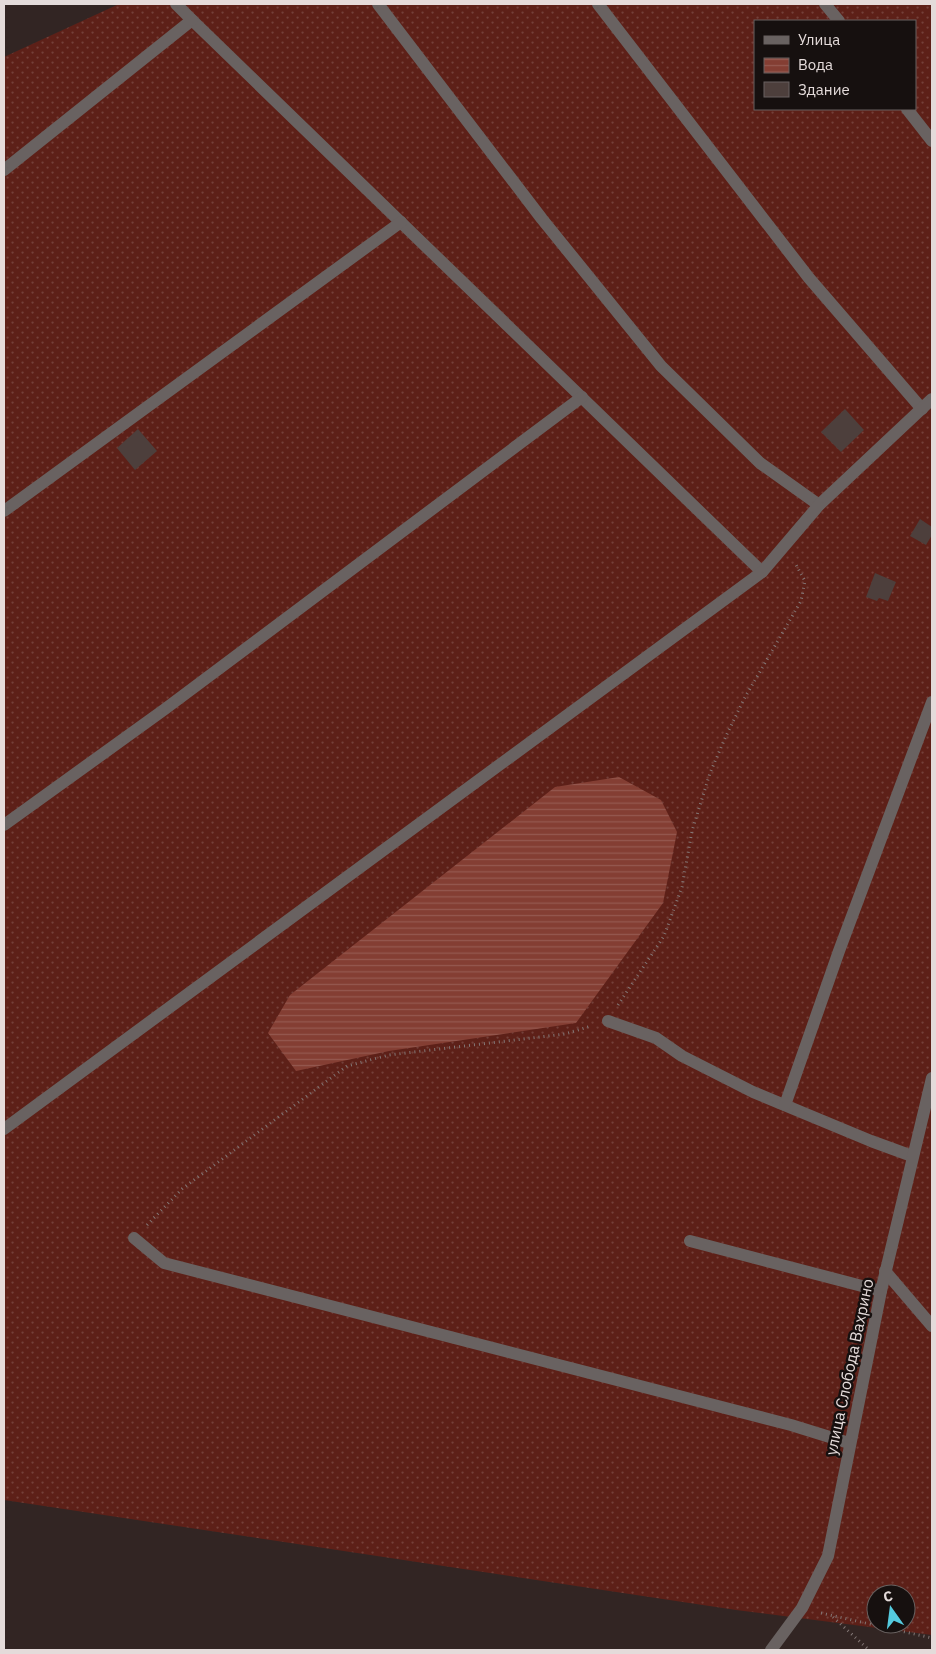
<svg xmlns="http://www.w3.org/2000/svg" width="936" height="1654" viewBox="0 0 936 1654" font-family="'IBM Plex Sans',sans-serif">
  <defs>
    <pattern id="garden-dots" width="8" height="8" patternUnits="userSpaceOnUse" patternTransform="scale(1.25)"><rect width="8" height="8" fill="#5d2018"/><path d="M2 2h.1M6 6h.1" fill="none" stroke="#744039" stroke-width="1.8" stroke-linecap="round"/></pattern>
    <pattern id="water-rules" width="6" height="5" patternUnits="userSpaceOnUse" patternTransform="scale(1.25)"><rect width="6" height="5" fill="#843e33"/><path d="M0 2.5h6" fill="none" stroke="#955950"/></pattern>
  </defs>
  <rect width="100%" height="100%" fill="#322523"/>
  <path fill="url(#garden-dots)" fill-rule="evenodd" d="M119,4H932V1635L736,1610L4,1500V57ZM755,21H915V109H755ZM876,1594H906V1624H876Z"/>
  <path fill="url(#water-rules)" d="M619,777L661,800L677,832L663,903L576,1023L389,1051L296,1071L268,1033L290,995L555,787Z"/>
  <g fill="#4d3f3c">
    <path d="M845,409L864,430L841,452L821,432Z"/>
    <path d="M138,429L157,451L135,470L117,448Z"/>
    <path d="M920,519L932,527V535L926,545L910,536Z"/>
    <path d="M875,573L896,582L888,601L879,598L877,601L866,597Z"/>
  </g>
  <g fill="none" stroke-linecap="round" stroke-linejoin="round">
    <g stroke="#847877" stroke-width="3" stroke-dasharray="1 4" stroke-linecap="butt">
      <path d="M618,1005L664,936L682,887L692,831L710,773L726,736L744,699L801,601L805,581L795,563"/>
      <path d="M147,1225L182,1189L347,1066L389,1055L565,1034L591,1026"/>
      <path d="M821,1613L932,1638"/>
      <path d="M833,1617L869,1650"/>
    </g>
    <g stroke="#696261" stroke-width="12">
      <path d="M378,4L542,219L661,366L760,463L819,505"/>
      <path d="M598,4L809,278L922,409"/>
      <path d="M825,4L839,21"/>
      <path d="M907,109L932,141"/>
      <path d="M4,170L192,20L762,572"/>
      <path d="M4,511L401,222"/>
      <path d="M4,825L165,709L582,397"/>
      <path d="M608,1021L656,1038L682,1056L753,1092L871,1141L912,1156"/>
      <path d="M785,1105L839,951L932,702"/>
      <path d="M134,1238L164,1263L791,1425L849,1443"/>
      <path d="M690,1241L881,1291"/>
      <path d="M885,1271L932,1326"/>
    </g>
    <g stroke="#696261" stroke-width="12">
      <path d="M176,4L192,20"/>
      <path d="M4,1129L762,572L819,505L932,399"/>
      <path d="M771,1650L802,1608L828,1556L881,1291L932,1078"/>
    </g>
  </g>
  <g text-anchor="middle" stroke-width="5" stroke-linejoin="round" paint-order="stroke">
    <g font-size="16" fill="#e4dbda" stroke="#16100f">
      <text transform="translate(849 1367) rotate(-78)" y="6">улица Слобода Вахрино</text>
    </g>
  </g>
  <rect width="936" height="1654" fill="none" stroke="#e4dbda" stroke-width="10"/>
  <rect x="754" y="20" width="162" height="90" fill="#16100f" stroke="#686160"/>
  <rect x="764" y="36" width="25" height="8" fill="#696261" stroke="#686160"/>
  <text x="798" y="45" font-size="15" fill="#e4dbda">Улица</text>
  <rect x="764" y="58" width="25" height="15" fill="url(#water-rules)" stroke="#686160"/>
  <text x="798" y="70" font-size="15" fill="#e4dbda">Вода</text>
  <rect x="764" y="82" width="25" height="15" fill="#4d3f3c" stroke="#686160"/>
  <text x="798" y="95" font-size="15" fill="#e4dbda">Здание</text>
  <g transform="translate(891 1609) rotate(346)"><circle r="24" fill="#16100f" stroke="#686160"/>
  <path d="M0-4L9 19L0 12L-9 19Z" fill="#54cade"/>
  <text y="-8" font-size="14" font-weight="bold" text-anchor="middle" fill="#e4dbda">С</text>
  </g>
</svg>
